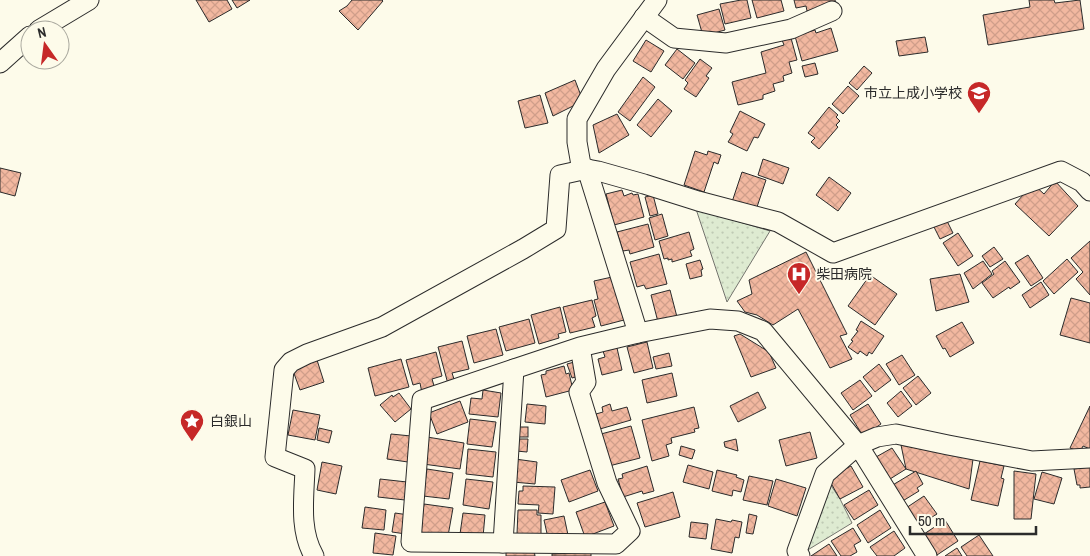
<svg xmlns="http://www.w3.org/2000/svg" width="1090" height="556" viewBox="0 0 1090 556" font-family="'Archivo Narrow','Noto Sans JP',sans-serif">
  <defs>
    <pattern id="park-dots" width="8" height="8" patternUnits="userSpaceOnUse" patternTransform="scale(1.25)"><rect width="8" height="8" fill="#deebd1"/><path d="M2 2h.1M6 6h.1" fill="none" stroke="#bfcab4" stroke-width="1.8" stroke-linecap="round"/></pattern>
    <pattern id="building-cross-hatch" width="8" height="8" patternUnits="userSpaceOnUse" patternTransform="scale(1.25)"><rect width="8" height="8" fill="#f2b8a0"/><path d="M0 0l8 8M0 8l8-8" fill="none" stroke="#d09e8a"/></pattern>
  </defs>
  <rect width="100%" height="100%" fill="#fdfbea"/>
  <g fill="url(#park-dots)" stroke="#74746e">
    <path d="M696,209L770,231L727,302Z"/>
    <path d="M830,484L840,499L852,523L806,551Z"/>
  </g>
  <g fill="url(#building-cross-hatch)" stroke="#2b2b2b">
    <path d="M196,0H227L232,9L209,22Z"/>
    <path d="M232,0H250L237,8Z"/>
    <path d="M352,0H382L383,1L358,30L339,11L347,6Z"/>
    <path d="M741,0H747L751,18L725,24L720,4Z"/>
    <path d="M752,0H781L784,11L757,18Z"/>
    <path d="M794,0H835L836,3L807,11L806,6L796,8Z"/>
    <path d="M1029,0H1054L1055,3L1080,0L1084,29L988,45L983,15L1030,7Z"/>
    <path d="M719,9L725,30L703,36L697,15Z"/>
    <path d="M831,28L838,51L802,61L795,36L815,30L816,33Z"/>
    <path d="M925,37L928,52L899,56L896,41Z"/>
    <path d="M791,38L797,60L789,62L792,73L783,76L784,81L773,84L775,91L763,95V99L738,105L732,82L766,73L761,52L784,45L782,40Z"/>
    <path d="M646,40L664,51L651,72L633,61Z"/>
    <path d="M677,49L695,63L683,79L665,65Z"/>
    <path d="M700,59L712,68L706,76L709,78L696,97L684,89L688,83L685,80Z"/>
    <path d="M815,63L818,74L805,77L802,66Z"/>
    <path d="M864,66L872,73L857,90L849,83Z"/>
    <path d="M643,77L655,87L630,121L618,112Z"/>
    <path d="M575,80L583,101L553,116L545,93Z"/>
    <path d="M848,86L859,96L843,114L832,104Z"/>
    <path d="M540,95L548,123L525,128L518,101Z"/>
    <path d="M658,99L672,111L651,137L637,125Z"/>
    <path d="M829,107L838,115L836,117L840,121L836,125L838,127L819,149L811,142L815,138L808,133Z"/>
    <path d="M740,111L765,124L758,138L754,137L747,151L728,142L733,134L730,132Z"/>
    <path d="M617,114L629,135L599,153L593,125Z"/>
    <path d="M695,151L707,155L708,151L721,155L718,164L714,162L704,192L684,185Z"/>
    <path d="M763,159L789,168L783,184L758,175Z"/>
    <path d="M0,168L21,173L15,196L0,192Z"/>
    <path d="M742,172L766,180L756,210L732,202Z"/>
    <path d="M829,177L851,193L838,211L816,195Z"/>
    <path d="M1055,181L1078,206L1049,236L1015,204L1033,184L1044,194Z"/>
    <path d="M622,190L624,196L632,193L633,195L638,194L644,217L614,225L606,194Z"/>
    <path d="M653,195L658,214L650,216L645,197Z"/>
    <path d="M662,214L668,236L655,240L649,218Z"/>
    <path d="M945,217L953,233L940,239L932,223Z"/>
    <path d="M648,224L654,247L630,254L629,250L623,251L617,232Z"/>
    <path d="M689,232L694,249L690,251L692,256L672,262V259L668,260V258L664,259L659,241Z"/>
    <path d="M958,233L973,256L958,266L943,243Z"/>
    <path d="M1090,241V295L1076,279L1083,272L1071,258Z"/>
    <path d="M994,247L1003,259L990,267L982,256Z"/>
    <path d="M806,252L847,334L840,336L852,359L830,368L798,309L773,325L757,315L745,312L737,301L752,294L749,280Z"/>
    <path d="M659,254L667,284L646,289L644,285L637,287L630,262Z"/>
    <path d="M1028,255L1043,278L1031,286L1015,263Z"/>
    <path d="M1067,259L1078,272L1054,294L1043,281Z"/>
    <path d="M700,260L703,269L701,270L702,276L690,279L686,264Z"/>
    <path d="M983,261L992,274L973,289L964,273Z"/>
    <path d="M1005,261L1020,282L1010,289L1009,287L993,298L982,283L994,274L992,271Z"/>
    <path d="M960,274L969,302L936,311L930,279Z"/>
    <path d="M870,275L897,294L875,325L848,306Z"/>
    <path d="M612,277L624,320L601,326L594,300L598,299L594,281Z"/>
    <path d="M1041,282L1049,295L1030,308L1022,295Z"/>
    <path d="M670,290L677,317L658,322L651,295Z"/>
    <path d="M1071,298L1090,303V343L1060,335Z"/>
    <path d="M592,300L596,316L592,318L595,327L570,333L563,307Z"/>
    <path d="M560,307L566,332L558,334L559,338L539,344L531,315Z"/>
    <path d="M529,319L535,343L506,351L499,327Z"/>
    <path d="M861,321L884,336L872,354L869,352L867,356L860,351L858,354L848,347L853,341L851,340L858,331L856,330Z"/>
    <path d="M962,322L974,343L950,357L945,348L943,349L936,336Z"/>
    <path d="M496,329L503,355L474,363L467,336Z"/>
    <path d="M740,334L769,352L776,368L751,377L734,336Z"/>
    <path d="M462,341L469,369L452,373L455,382L448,384L438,347Z"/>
    <path d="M647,342L653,368L634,373L627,347Z"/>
    <path d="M617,348L622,370L602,375L598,359L605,357L603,351Z"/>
    <path d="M436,352L442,376L432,379L435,389L422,393L420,383L413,385L406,360Z"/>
    <path d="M669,353L672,366L656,369L653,357Z"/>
    <path d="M902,355L915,375L899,385L886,364Z"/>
    <path d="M401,359L409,387L375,396L368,368Z"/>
    <path d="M317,360L324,382L300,390L292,368Z"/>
    <path d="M578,361L583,375L572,378L567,364Z"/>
    <path d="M879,364L891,380L875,392L863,377Z"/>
    <path d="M564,366L566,374L569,373L573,390L546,397L541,375L546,374V371Z"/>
    <path d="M672,373L677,396L647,403L642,380Z"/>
    <path d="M918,376L931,393L916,405L903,388Z"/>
    <path d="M860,380L872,396L853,410L841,393Z"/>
    <path d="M483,390L501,393L498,417L469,414L471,398L482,399Z"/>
    <path d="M901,391L912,406L898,417L887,403Z"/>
    <path d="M758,392L766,408L738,422L730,406Z"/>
    <path d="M399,393L411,409L395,422L380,405L392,395L393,397Z"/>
    <path d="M460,401L468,422L437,434L429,413Z"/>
    <path d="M527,404L546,406L545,424L525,422Z"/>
    <path d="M610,404L612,411L627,407L631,420L600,429L596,414L603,412L602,407Z"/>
    <path d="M868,404L881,424L863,436L850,415Z"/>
    <path d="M1090,406V449L1083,446L1080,452L1070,448Z"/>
    <path d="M694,407L699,428L694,429L695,432L671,438L672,443L666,445L669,456L652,461L642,420Z"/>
    <path d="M293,410L320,415L315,440L288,435Z"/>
    <path d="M470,419L496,422L492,447L467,444Z"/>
    <path d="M631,426L640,458L609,466L601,434Z"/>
    <rect x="517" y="427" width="11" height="10"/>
    <path d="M319,428L332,431L329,443L317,440Z"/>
    <path d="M810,432L817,458L786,466L779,440Z"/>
    <path d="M391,434L411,436L408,462L387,459Z"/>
    <path d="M427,437L464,443L460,469L423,464Z"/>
    <path d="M517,439H528L527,452L516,451Z"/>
    <path d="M736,439L738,451L725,447L724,442Z"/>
    <path d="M901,445L973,459L969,489L906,469Z"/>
    <path d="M681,446L695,450L692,459L679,455Z"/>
    <path d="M892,448L906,469L890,479L876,457Z"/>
    <path d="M468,449L496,452L493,477L466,474Z"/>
    <path d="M515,459L537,462L535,484L513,482Z"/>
    <path d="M980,461L1004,466L1001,478L1004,479L998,506L971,500Z"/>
    <path d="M322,462L342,466L336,494L317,490Z"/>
    <path d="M688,465L713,472L709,489L683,482Z"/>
    <path d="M647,466L654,491L643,494L642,491L623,497L618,479L623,478L622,474Z"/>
    <path d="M851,466L863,487L840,499L828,478Z"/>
    <path d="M1090,467V487L1080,488V485H1077L1074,469Z"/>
    <path d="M427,469L453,473L449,499L423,496Z"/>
    <path d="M590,470L598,491L569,502L561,480Z"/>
    <path d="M717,470L737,475L736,477L744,480L741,492L733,490L732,496L712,491Z"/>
    <path d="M916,471L923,484L917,488L919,491L901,502L891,486Z"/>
    <path d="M1014,471L1036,474L1031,519H1014Z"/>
    <path d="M1042,472L1062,478L1054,504L1034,499Z"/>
    <path d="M749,476L773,481L767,505L743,500Z"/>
    <path d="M380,479L407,482L405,500L378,497Z"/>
    <path d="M466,479L493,482L489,509L463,505Z"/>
    <path d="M776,479L806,488L797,516L768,506Z"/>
    <path d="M523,486L555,487L553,514L538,513L539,505L518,504L519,491H523Z"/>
    <path d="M869,490L878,505L854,520L844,505Z"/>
    <path d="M673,492L680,517L645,527L637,503Z"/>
    <path d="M924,496L937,514L918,526L906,508Z"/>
    <path d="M605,502L614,526L585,537L576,512Z"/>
    <path d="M424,504L453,508L448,536L420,532Z"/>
    <path d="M365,507L386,510L384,530L362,528Z"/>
    <path d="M518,510H537V515H541V535L517,534Z"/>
    <path d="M880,510L891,528L868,543L857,525Z"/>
    <path d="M395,513L409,515L406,534L392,532Z"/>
    <path d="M463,513L485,515L483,537L460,534Z"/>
    <path d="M749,514L757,516L753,534L746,533Z"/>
    <path d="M564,516L568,535L548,538L544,520Z"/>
    <path d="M716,519L731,522L732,520L742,522L739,538L735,537L732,553L711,549Z"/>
    <path d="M945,520L958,541L937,555L924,534Z"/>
    <path d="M691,522L708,524L706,539L689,537Z"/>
    <path d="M853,528L861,541L854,545L857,552L850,556H841L831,541Z"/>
    <path d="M894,531L905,548L894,556H877L870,547Z"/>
    <path d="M375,533L396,536L393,555L373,553Z"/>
    <path d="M979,535L993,556H967L961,547Z"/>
    <path d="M829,544L837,556H811Z"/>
    <path d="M957,548L962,556H945Z"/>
    <path d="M534,550L535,556H506V551Z"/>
    <path d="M591,553V556H552V554Z"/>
  </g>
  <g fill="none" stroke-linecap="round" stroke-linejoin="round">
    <g stroke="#2b2b2b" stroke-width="21">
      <g id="minor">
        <path d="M644,17L674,38L726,43L791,29L832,11"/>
        <path d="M39,30L89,0"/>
        <path d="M0,63L30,36"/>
        <path d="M638,333L587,169L581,165L577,142V119L606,69L657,0"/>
        <path d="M580,347L586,382L579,392L607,483L630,531L616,544L411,542L422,400L514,369L580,347L638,333L710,319L738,321L763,331L858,445L877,437L896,434L948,445L1032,461L1090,458"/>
        <path d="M503,543L514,369"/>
        <path d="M314,556C299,530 304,498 305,469L275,457L284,370L291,362L307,354L382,327L523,249L556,229L560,175L587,169L598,171L644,184L698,201L778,222L833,253L1061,171L1082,182L1090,191"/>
        <path d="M800,556L797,551L825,474L858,445L927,556"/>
      </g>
    </g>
    <use href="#minor" stroke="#fdfbea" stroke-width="19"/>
  </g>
  <defs>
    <g id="school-pin" transform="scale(1.25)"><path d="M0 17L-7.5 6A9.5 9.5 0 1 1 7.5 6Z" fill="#c62828" stroke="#fdfbea"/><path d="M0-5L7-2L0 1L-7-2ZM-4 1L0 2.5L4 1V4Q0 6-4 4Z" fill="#fff"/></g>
    <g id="hospital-pin" transform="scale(1.25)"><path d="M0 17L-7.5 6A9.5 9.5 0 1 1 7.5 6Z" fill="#c62828" stroke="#fdfbea"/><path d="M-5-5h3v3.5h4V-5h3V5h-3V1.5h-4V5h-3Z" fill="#fff"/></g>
    <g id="sight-pin" transform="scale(1.25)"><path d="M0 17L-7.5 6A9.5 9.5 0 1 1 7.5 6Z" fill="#c62828" stroke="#fdfbea"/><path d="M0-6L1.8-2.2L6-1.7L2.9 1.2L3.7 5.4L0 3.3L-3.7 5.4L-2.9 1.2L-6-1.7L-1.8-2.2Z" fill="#fff"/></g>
  </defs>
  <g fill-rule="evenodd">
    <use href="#school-pin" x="979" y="93"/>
    <use href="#hospital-pin" x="799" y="274"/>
    <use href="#sight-pin" x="192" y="421"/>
  </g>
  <g text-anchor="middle" stroke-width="4" stroke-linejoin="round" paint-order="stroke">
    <g font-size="14" fill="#2b2b2b" stroke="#fdfbea" text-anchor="start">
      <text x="962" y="98" text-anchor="end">市立上成小学校</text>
      <text x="816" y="279">柴田病院</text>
      <text x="210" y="426">白銀山</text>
    </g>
  </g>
  <g transform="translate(45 45) rotate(346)"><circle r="24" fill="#fdfbea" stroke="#a9a89e"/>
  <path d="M0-4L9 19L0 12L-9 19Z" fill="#c62828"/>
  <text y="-8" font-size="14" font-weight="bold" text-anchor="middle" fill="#2b2b2b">N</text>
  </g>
  <path d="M910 526v8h126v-8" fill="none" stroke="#2b2b2b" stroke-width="2.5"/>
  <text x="918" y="526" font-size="15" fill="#2b2b2b" stroke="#fdfbea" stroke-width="4" paint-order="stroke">50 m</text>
</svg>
